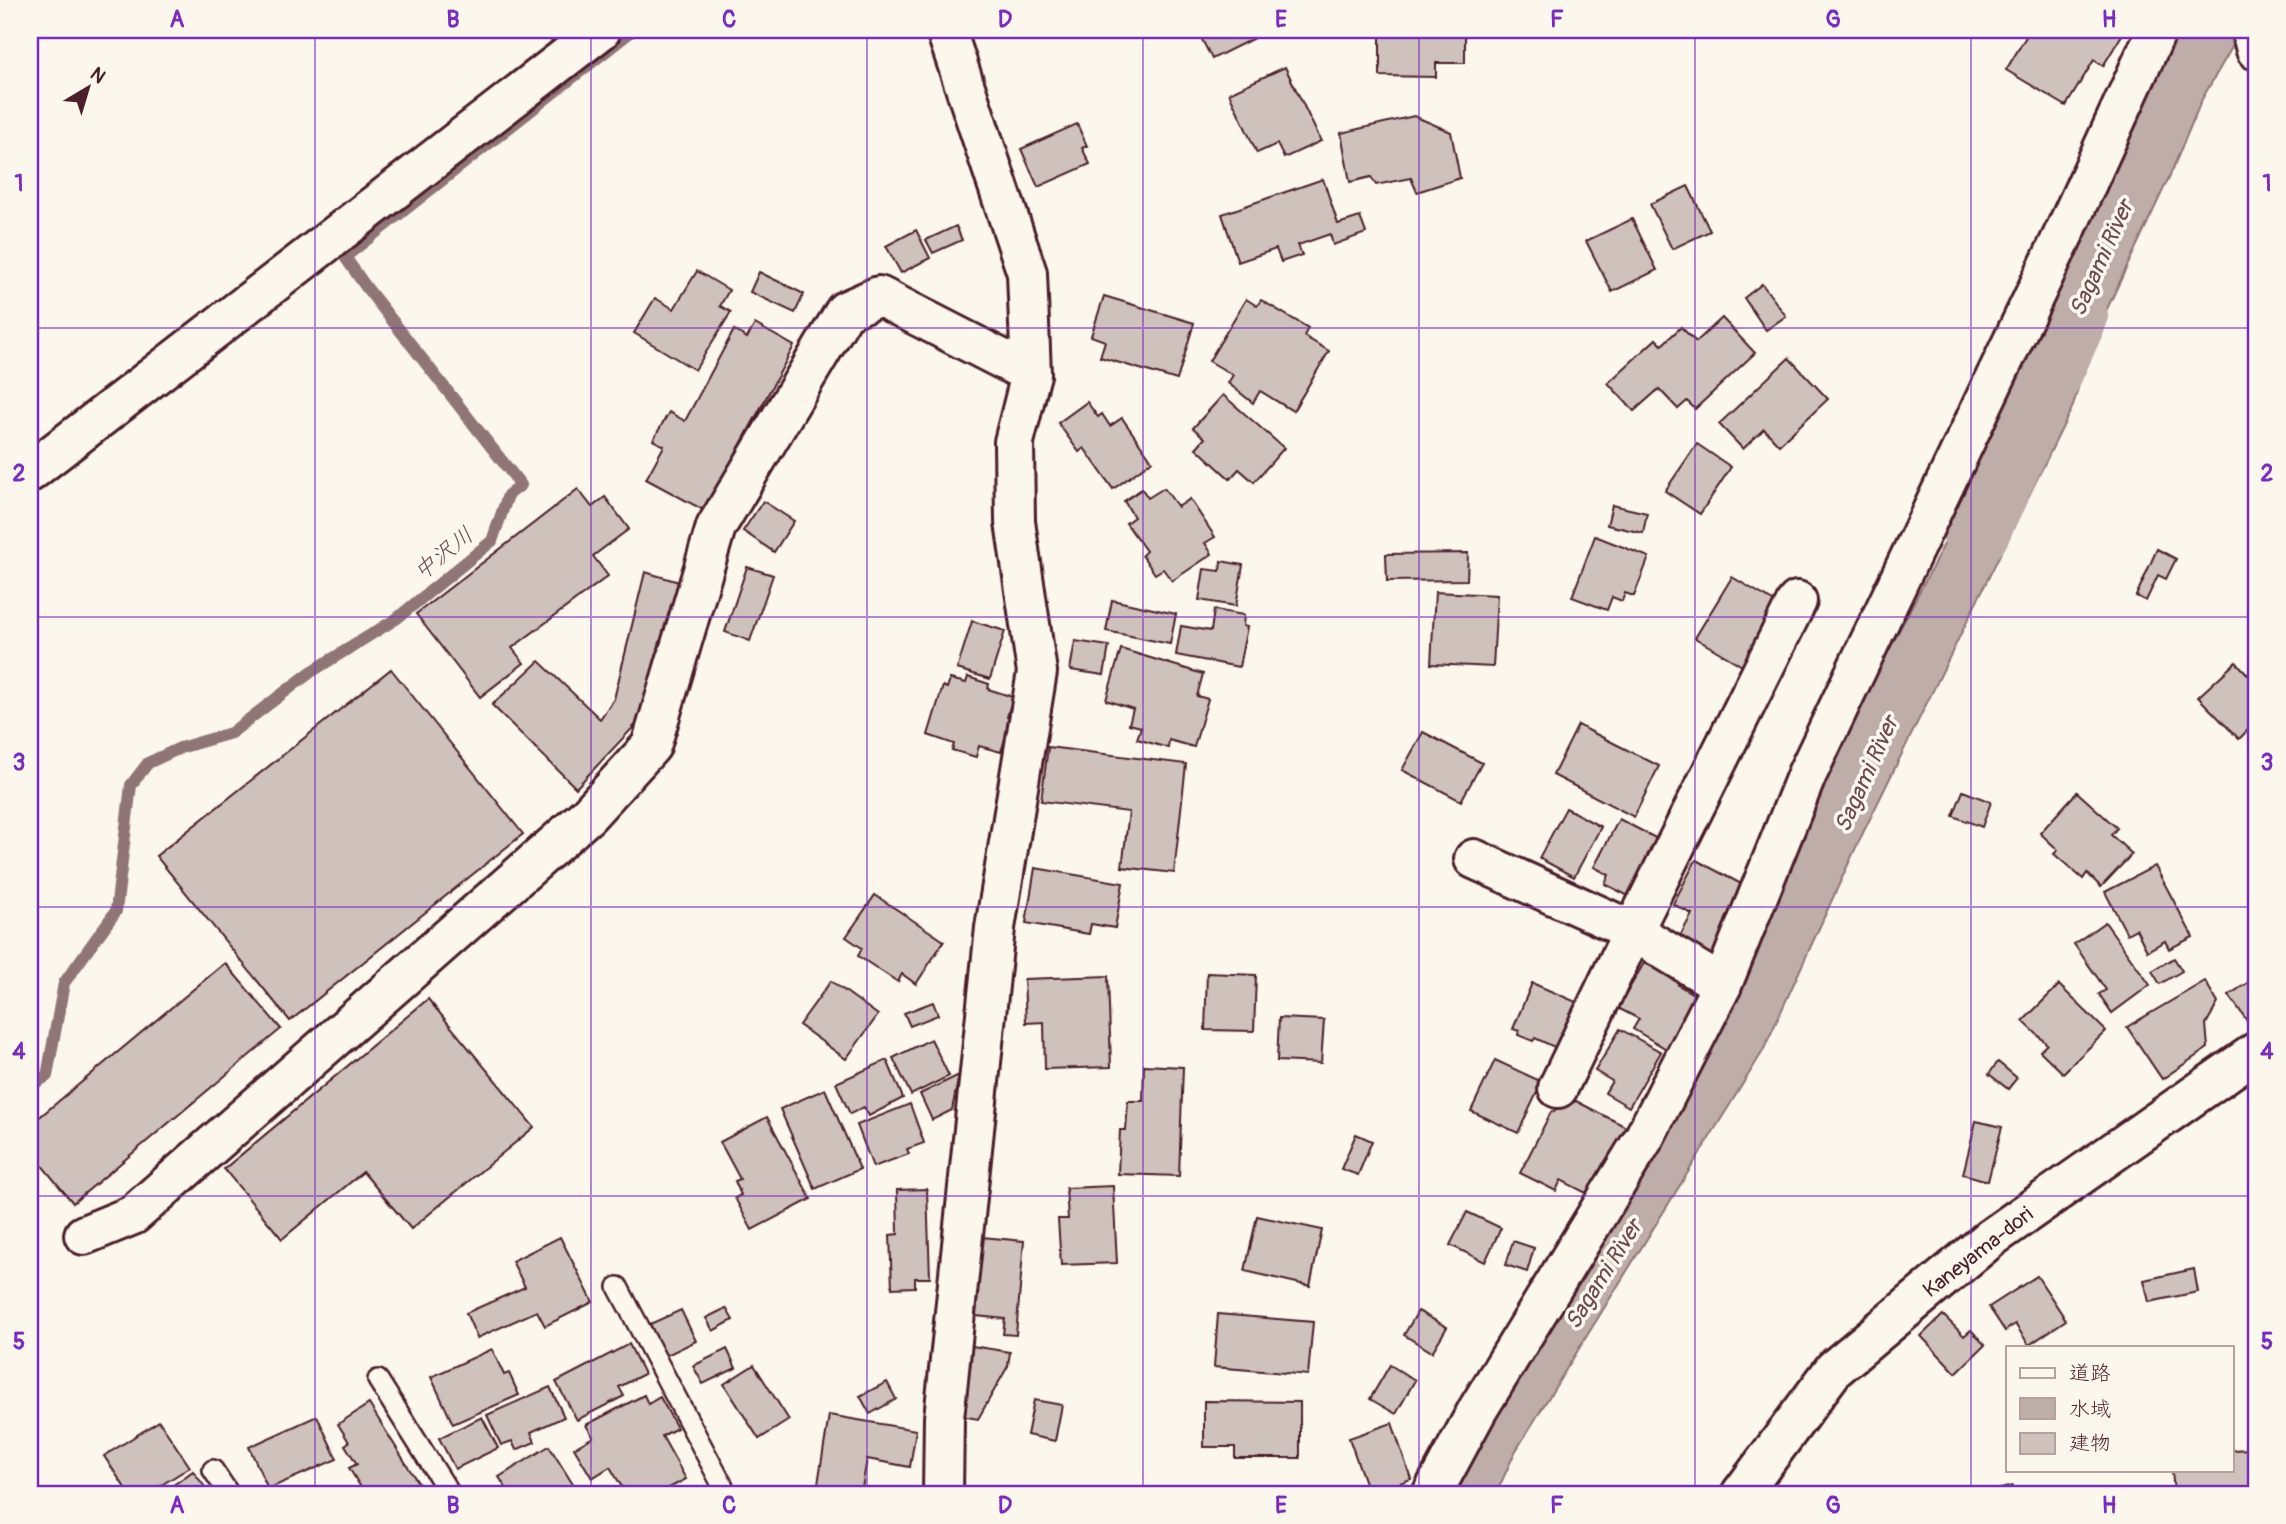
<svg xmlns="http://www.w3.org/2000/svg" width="2286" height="1524" viewBox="0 0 2286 1524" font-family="Pangolin,'Klee One',sans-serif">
  <rect width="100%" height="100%" fill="#fbf7ec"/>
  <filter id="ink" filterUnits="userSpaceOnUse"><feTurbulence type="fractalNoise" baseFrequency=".0143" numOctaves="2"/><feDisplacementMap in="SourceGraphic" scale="14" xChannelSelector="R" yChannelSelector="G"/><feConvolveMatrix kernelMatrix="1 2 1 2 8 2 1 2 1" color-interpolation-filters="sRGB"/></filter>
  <g filter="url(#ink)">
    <path fill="#bfadaa" stroke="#907477" stroke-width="2" d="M2171,30H2242L2202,99L2171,173L2090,345L2073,406L1857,845L1763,1051L1515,1452L1496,1494H1450L1991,454L2018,445L2039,405L2025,393L2030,385L2025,365L2130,135Z"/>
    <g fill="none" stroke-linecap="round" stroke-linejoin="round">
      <path stroke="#907477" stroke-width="12" d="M30,1086L47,1076L64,983L116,911L131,785L148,763L180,748L231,733L311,672L396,619L492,541L508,495L521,485L366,287L345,257L633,30"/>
      <path stroke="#bfadaa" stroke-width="68" d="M1976,531L2074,316"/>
    </g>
    <g fill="#cfc2bc" stroke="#4a1f2b" stroke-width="2">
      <path d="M1197,30H1258L1260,35L1212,59Z"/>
      <path d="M1380,30H1465V63H1436V77L1380,76Z"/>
      <path d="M2030,30H2125L2103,66L2094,60L2066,106L2006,70Z"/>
      <path d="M1285,67L1321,141L1284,158L1277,144L1257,153L1229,93Z"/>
      <path d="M1414,116L1451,132L1460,178L1417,192L1411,178L1376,185L1371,177L1350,182L1341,133Z"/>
      <path d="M1077,124L1087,146L1082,148L1090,164L1038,187L1021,149Z"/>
      <path d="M1323,179L1338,224L1360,217L1366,233L1333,245L1330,234L1298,245L1302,255L1281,262L1276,249L1238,262L1222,214Z"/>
      <path d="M1688,186L1710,231L1672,249L1650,204Z"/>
      <path d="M1632,219L1657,270L1612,292L1586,241Z"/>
      <path d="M956,226L962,240L933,253L926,240Z"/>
      <path d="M916,230L930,258L901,273L886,246Z"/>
      <path d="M697,271L729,290L720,306L731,312L695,370L634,333L655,298L674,309Z"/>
      <path d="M759,272L804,294L795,313L750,292Z"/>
      <path d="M1762,284L1786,316L1766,330L1744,298Z"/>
      <path d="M1104,296L1194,323L1177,380L1100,357L1105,341L1091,336Z"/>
      <path d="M1246,299L1257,306L1261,300L1308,328L1304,336L1329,351L1293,411L1260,391L1253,403L1228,383L1233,375L1209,361Z"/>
      <path d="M1722,318L1755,353L1695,409L1687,401L1678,409L1659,389L1634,411L1608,383L1656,339L1662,345L1681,327L1696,342Z"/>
      <path d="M755,324L794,346L705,511L646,479L664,446L653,440L669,412L685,421L734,330L747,338Z"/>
      <path d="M1789,358L1828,399L1779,445L1764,429L1743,449L1719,424Z"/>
      <path d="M1223,395L1284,448L1254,482L1239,469L1230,479L1196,448L1205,438L1193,428Z"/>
      <path d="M1087,402L1098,417L1102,414L1110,426L1122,418L1152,461L1113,489L1084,448L1079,452L1058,423Z"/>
      <path d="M1697,444L1731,467L1700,514L1665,491Z"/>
      <path d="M1164,488L1178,507L1190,499L1215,537L1205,543L1212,554L1172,581L1163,569L1155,574L1142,555L1146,551L1126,523L1134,517L1124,501L1142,489L1148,498Z"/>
      <path d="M578,489L592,507L605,497L629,529L593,556L608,576L512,648L524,663L480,697L416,614Z"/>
      <path d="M763,501L794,521L774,552L743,531Z"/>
      <path d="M1612,505L1647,513L1643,533L1607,525Z"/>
      <path d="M1595,536L1649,557L1634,596L1625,593L1622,601L1612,597L1607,610L1572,597Z"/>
      <path d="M2157,549L2176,559L2166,579L2158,575L2146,601L2136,596Z"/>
      <path d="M1468,553L1467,580L1387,581L1386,554Z"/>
      <path d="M1221,561L1243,565L1236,606L1199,600L1204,569L1220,571Z"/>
      <path d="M747,567L773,575L750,641L725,632Z"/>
      <path d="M645,572L679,582L650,704L642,718L576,788L492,705L539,661L600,719L614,699Z"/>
      <path d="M1732,577L1785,608L1749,670L1695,638Z"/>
      <path d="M1435,592L1497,595L1493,667L1431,664Z"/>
      <path d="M1112,600L1176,614L1170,644L1106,631Z"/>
      <path d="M1214,610L1244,615L1243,626L1247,627L1239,667L1176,655L1181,626L1211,631Z"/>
      <path d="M972,621L1005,631L990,679L957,669Z"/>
      <path d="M1075,641L1109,646L1104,675L1070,670Z"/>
      <path d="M1121,649L1203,674L1197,696L1208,699L1194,747L1169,740L1168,748L1137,739L1141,727L1129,724L1133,709L1106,700Z"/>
      <path d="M2236,662L2256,683V722L2239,739L2198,697Z"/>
      <path d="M391,669L523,834L290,1021L156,856Z"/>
      <path d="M968,677L989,684L988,689L1013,697L1007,717L1011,719L1001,752L979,746L976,757L952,750L954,744L928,735L943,686L947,688L950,679L966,683Z"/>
      <path d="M1578,725L1659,766L1634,817L1553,775Z"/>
      <path d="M1423,732L1482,763L1461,801L1402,770Z"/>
      <path d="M1048,747L1186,764L1174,873L1122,867L1129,812L1041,801Z"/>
      <path d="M1963,791L1991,802L1982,827L1953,816Z"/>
      <path d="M2077,792L2117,828L2111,835L2132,854L2101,887L2087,873L2083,879L2054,854L2058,850L2040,833Z"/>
      <path d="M1566,808L1601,827L1574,877L1539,858Z"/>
      <path d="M1619,819L1667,844L1638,901L1605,884L1609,875L1594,867Z"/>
      <path d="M1696,860L1747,887L1721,951L1712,957L1679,938L1692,914L1673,904Z"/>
      <path d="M2155,866L2193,937L2169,949L2165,941L2147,951L2136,929L2127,934L2105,892Z"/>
      <path d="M1035,868L1123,883L1115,928L1091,924L1089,934L1026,923Z"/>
      <path d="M875,895L944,941L916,984L902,974L898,982L858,956L862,948L846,937Z"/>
      <path d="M2105,922L2150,985L2112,1013L2099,994L2106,990L2074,944Z"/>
      <path d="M1648,956L1683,976L1678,985L1700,998L1670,1051L1633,1029L1639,1019L1618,1008Z"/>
      <path d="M2174,958L2182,971L2160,984L2152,971Z"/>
      <path d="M225,963L281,1029L73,1203L30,1151V1125Z"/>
      <path d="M1207,973L1256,975L1254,1031L1205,1030Z"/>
      <path d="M1108,976L1111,1067L1045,1069L1044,1022L1026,1023L1024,979Z"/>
      <path d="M2252,980H2256V1025L2252,1028L2229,995Z"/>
      <path d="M831,981L878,1015L846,1059L799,1025Z"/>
      <path d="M2205,981L2218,1003L2206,1024L2208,1048L2162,1079L2127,1027Z"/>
      <path d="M1532,983L1583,1005L1563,1051L1535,1038L1533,1041L1518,1035L1519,1031L1513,1029Z"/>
      <path d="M2059,985L2106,1031L2063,1073L2040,1051L2047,1044L2023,1021Z"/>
      <path d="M428,999L534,1127L411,1229L363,1172L282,1239L224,1169Z"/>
      <path d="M933,1002L938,1015L910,1026L904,1013Z"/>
      <path d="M1279,1018L1324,1020L1321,1063L1277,1061Z"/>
      <path d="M1620,1029L1661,1052L1629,1107L1605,1093L1612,1081L1595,1071Z"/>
      <path d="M931,1039L949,1076L911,1095L893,1058Z"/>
      <path d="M887,1060L903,1098L869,1116L864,1107L850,1114L836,1083Z"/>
      <path d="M1495,1060L1542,1082L1518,1133L1471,1111Z"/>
      <path d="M1998,1062L2017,1078L2008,1089L1989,1074Z"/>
      <path d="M1144,1065L1183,1067L1179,1176L1118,1174L1120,1130H1126L1128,1101H1143Z"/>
      <path d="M959,1075L952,1110L932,1120L920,1094Z"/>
      <path d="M825,1089L860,1169L815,1189L780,1109Z"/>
      <path d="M1576,1101L1630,1129L1610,1168L1603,1164L1588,1194L1561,1180L1556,1191L1520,1173L1551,1112Z"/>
      <path d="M910,1104L924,1143L907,1149L909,1154L873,1167L857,1125Z"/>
      <path d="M767,1117L811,1199L752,1230L735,1198L741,1195L735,1181L740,1179L720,1142Z"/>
      <path d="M1976,1121L2002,1127L1988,1181L1963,1174Z"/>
      <path d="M1356,1134L1372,1141L1358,1175L1341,1169Z"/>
      <path d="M1113,1186L1117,1263L1061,1265L1058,1219H1068L1066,1188Z"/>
      <path d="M927,1189L930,1278H915V1287L892,1288L890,1235L898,1234L897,1190Z"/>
      <path d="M1467,1212L1501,1228L1485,1262L1450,1245Z"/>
      <path d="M1257,1216L1322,1230L1310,1286L1245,1271Z"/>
      <path d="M560,1237L593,1302L545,1326L537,1311L477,1338L466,1313L525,1287L512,1261Z"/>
      <path d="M982,1237L1024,1241L1016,1335L1003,1334L1005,1319L976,1316Z"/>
      <path d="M1513,1241L1534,1248L1527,1272L1506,1265Z"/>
      <path d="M2194,1269L2198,1292L2149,1302L2144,1280Z"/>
      <path d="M2037,1276L2066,1320L2029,1345L2015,1324L2005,1331L1989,1307Z"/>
      <path d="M726,1308L733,1320L713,1331L706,1318Z"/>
      <path d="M681,1310L696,1341L665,1356L650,1324Z"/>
      <path d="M1418,1311L1447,1327L1432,1352L1404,1335Z"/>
      <path d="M1218,1314L1313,1322L1308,1375L1214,1367Z"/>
      <path d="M1943,1315L1964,1336L1971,1330L1985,1345L1956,1373L1921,1336Z"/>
      <path d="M629,1344L644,1374L619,1387L624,1396L577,1420L556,1382Z"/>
      <path d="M972,1346L1010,1352L1008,1366L978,1419L961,1416Z"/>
      <path d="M492,1349L504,1375L509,1373L519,1395L453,1424L431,1377Z"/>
      <path d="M727,1349L736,1368L703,1384L693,1366Z"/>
      <path d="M754,1365L789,1420L759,1439L724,1384Z"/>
      <path d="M1390,1365L1415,1380L1396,1414L1370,1399Z"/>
      <path d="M887,1382L896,1399L870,1414L860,1396Z"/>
      <path d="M550,1387L564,1417L531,1432L535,1442L516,1450L512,1441L501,1445L487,1415Z"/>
      <path d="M644,1395L648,1404L660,1397L677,1428L662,1436L686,1479L658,1494H626L610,1467L592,1478L574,1448L593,1437L586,1425Z"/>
      <path d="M1034,1400L1062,1405L1055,1441L1027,1435Z"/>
      <path d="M1204,1401L1300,1402V1458H1235V1447H1204Z"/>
      <path d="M369,1404L425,1494H365L349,1468L357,1464L345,1445L349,1442L338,1424Z"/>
      <path d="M829,1415L916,1430L910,1467L867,1459L861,1494H844L817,1490Z"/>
      <path d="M317,1416L337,1459L268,1489L249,1447Z"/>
      <path d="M482,1417L498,1448L455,1469L439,1438Z"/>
      <path d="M159,1421L190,1467L147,1494H129L104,1456Z"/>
      <path d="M1392,1423L1411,1479L1369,1494L1349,1438Z"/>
      <path d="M549,1446L579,1494H510L499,1477Z"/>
      <path d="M2250,1449L2253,1491H2245V1494H2174L2172,1470H2232V1450Z"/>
      <path d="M193,1471L210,1494H161Z"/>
      <path d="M2012,1486L2014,1494H1986V1493Z"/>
      <path d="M1043,1490L1098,1494H1042Z"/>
    </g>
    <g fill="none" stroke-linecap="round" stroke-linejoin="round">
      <g stroke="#4a1f2b" stroke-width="24">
        <g id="lane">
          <path d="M618,1287L727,1494"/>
          <path d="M378,1380L450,1494"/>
          <path d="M213,1470L229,1494"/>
        </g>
      </g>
      <g stroke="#4a1f2b" stroke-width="44">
        <g id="street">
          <path d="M30,472L601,30"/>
          <path d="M1474,859L1633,931L1722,985"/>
          <path d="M1558,1088L1633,931L1797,601"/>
          <path d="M84,1235L133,1215L588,815L651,746L716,527L845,311L879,296L1031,374"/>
          <path d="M943,1494L944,1418L995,928L1037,672L1015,522L1014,442L1031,374L1027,273L946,30"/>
          <path d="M1432,1494L1478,1409L1644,1138L1722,985L1807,774L2066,229L2157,30"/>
        </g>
      </g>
      <g stroke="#4a1f2b" stroke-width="44">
        <g id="secondary">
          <path d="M2251,30L2256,50"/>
          <path d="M1741,1494L1834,1369L1991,1238L2256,1052"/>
        </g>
      </g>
      <use href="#lane" stroke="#fbf7ec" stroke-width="19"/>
      <use href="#street" stroke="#fbf7ec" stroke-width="38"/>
      <use href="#secondary" stroke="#fbf7ec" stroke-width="38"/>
    </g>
  </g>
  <path fill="none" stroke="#7b2cbf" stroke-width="2" stroke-opacity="0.55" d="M315,30V1494M591,30V1494M867,30V1494M1143,30V1494M1419,30V1494M1695,30V1494M1971,30V1494M30,328H2256M30,617H2256M30,907H2256M30,1196H2256"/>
  <g text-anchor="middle" stroke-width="7" stroke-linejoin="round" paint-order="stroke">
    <g font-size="21" fill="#4a1f2b" stroke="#fbf7ec">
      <text transform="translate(1978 1252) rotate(-38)" y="7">Kaneyama-dori</text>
    </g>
    <g font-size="23" font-style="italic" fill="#6d4a51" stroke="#fbf7ec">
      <text transform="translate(2101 258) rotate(-66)" y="8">Sagami River</text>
      <text transform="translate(443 553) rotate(-39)" y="8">中沢川</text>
      <text transform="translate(1866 774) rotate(-66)" y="8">Sagami River</text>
      <text transform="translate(1603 1274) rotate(-58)" y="8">Sagami River</text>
    </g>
  </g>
  <rect width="2286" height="1524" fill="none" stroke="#fbf7ec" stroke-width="77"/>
  <rect x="2006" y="1346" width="228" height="126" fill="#fbf7ec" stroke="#b4a19f" stroke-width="2"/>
  <rect x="2020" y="1368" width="35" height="10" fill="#fbf7ec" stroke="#b4a19f" stroke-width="2"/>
  <text x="2069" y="1380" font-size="21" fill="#4a1f2b">道路</text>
  <rect x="2020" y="1398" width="35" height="21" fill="#bfadaa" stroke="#b4a19f" stroke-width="2"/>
  <text x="2069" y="1416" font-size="21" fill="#4a1f2b">水域</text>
  <rect x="2020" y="1433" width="35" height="21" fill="#cfc2bc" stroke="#b4a19f" stroke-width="2"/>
  <text x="2069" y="1450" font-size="21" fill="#4a1f2b">建物</text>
  <g transform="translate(88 88) rotate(38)" stroke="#fbf7ec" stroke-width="5" paint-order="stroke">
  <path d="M0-5L12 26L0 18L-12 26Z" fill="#4a1f2b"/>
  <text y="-10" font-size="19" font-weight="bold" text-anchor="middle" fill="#4a1f2b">N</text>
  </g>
  <rect x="38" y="38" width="2210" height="1448" fill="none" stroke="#7b2cbf" stroke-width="2.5"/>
  <g font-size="23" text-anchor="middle" font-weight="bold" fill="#7b2cbf">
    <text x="177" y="27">A</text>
    <text x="453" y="27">B</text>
    <text x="729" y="27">C</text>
    <text x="1005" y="27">D</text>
    <text x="1281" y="27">E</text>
    <text x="1557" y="27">F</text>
    <text x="1833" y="27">G</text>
    <text x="2109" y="27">H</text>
    <text x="19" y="191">1</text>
    <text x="2267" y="191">1</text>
    <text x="19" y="481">2</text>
    <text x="2267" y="481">2</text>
    <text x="19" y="770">3</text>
    <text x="2267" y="770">3</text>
    <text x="19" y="1059">4</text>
    <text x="2267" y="1059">4</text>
    <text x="19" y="1349">5</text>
    <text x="2267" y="1349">5</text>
    <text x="177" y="1513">A</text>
    <text x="453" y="1513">B</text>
    <text x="729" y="1513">C</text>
    <text x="1005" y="1513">D</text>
    <text x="1281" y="1513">E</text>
    <text x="1557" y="1513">F</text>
    <text x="1833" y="1513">G</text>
    <text x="2109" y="1513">H</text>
  </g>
</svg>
